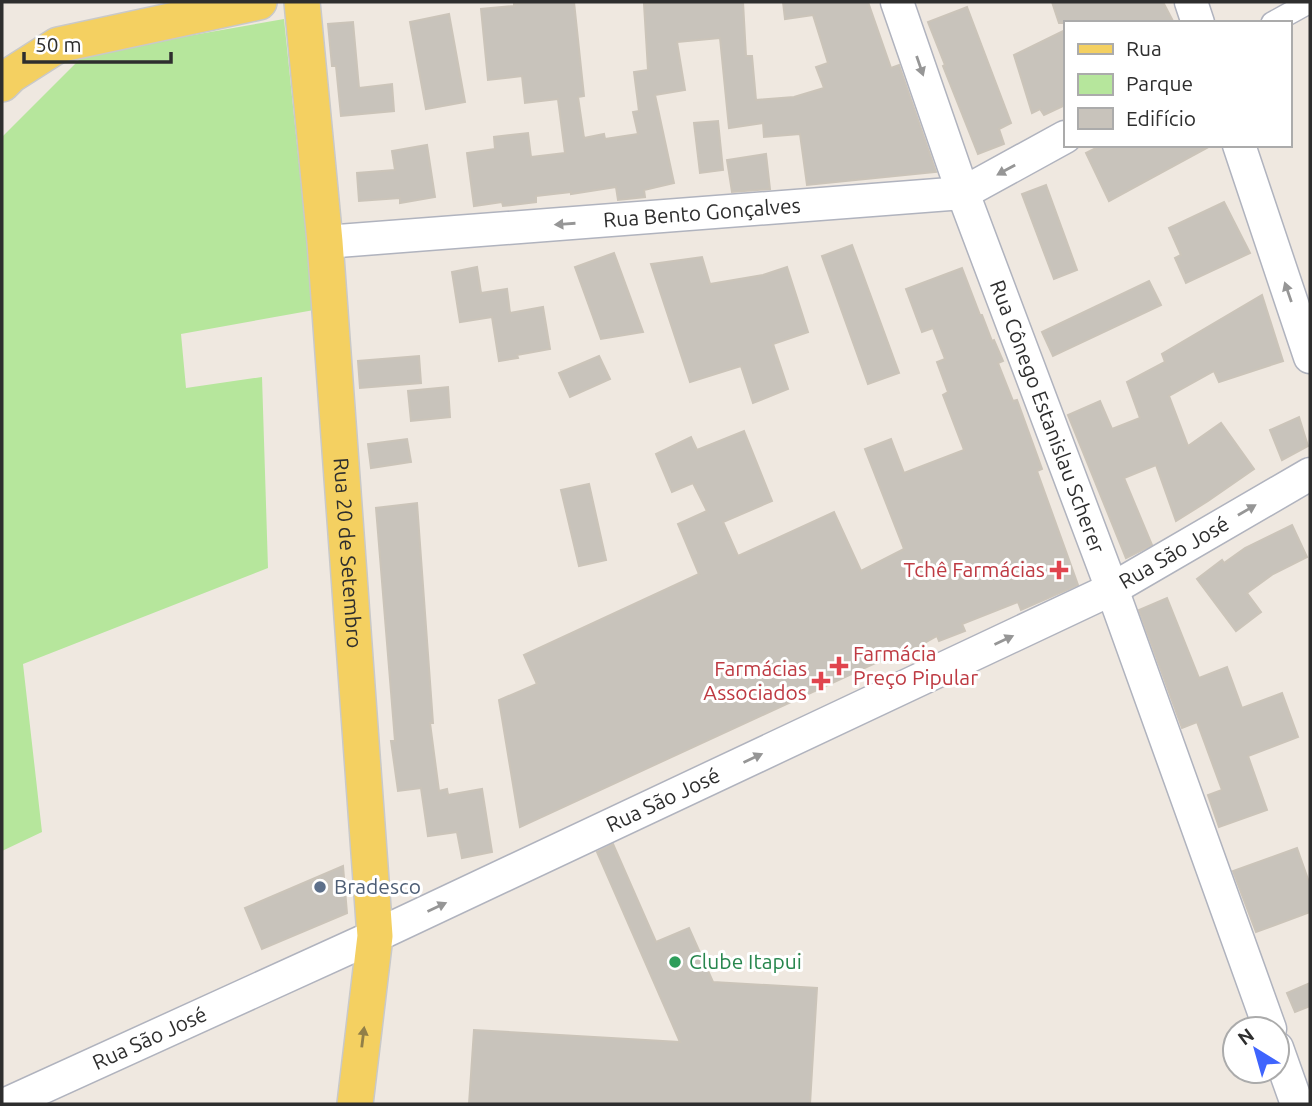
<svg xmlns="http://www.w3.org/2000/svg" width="1312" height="1106" viewBox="0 0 1312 1106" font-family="Ubuntu,sans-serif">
  <rect width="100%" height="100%" fill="#efe8e0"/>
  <path fill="#b6e69c" d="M284,19L314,310L181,334L186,388L262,377L268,568L23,664L42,832L2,851V137L85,54Z"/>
  <g fill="#c8c3bb" stroke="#cbc4b9" stroke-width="2">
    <path d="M531,2H574L584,96L578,97L584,138L604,134L605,139L638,134L633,112L639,111L634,72L648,70L644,4L679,2H743L746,56H752L756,100L794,97L824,88L816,67L828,63L813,15L785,19L783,2H868L891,68L899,65L936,172L807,185L800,134L764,137L763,123L729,128L720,38L677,42L685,90L655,95L674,183L644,190L645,197L618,200L616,187L571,194V192L536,196V202L503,206L502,202L474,206L467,153L495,149L494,137L528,133L531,157L565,153L558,99L525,103L522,76L488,80L481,9L514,6V4Z"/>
    <path d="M1052,2H1163L1174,23H1059Z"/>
    <path d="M967,7L1011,123L999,129L1004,144L978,154L943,66L945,65L928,22Z"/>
    <path d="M449,14L465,102L426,109L410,22Z"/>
    <path d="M353,22L359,88L392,84L394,111L341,116L336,66H332L328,24Z"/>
    <path d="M1065,30V105L1044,115L1040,109L1032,113L1014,55Z"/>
    <path d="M718,121L723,170L700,173L694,123Z"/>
    <path d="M427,145L435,197L400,203V198L359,201L357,173L395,170L392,151Z"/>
    <path d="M1102,145H1212L1109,201L1086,153Z"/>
    <path d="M766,154L770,189L732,192L727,160Z"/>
    <path d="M1046,185L1077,270L1054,279L1022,194Z"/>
    <path d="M1224,202L1250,253L1186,283L1175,258L1181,255L1169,228Z"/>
    <path d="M852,245L899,373L868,384L822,256Z"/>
    <path d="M614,253L643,332L601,339L575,267Z"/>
    <path d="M702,257L710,284L763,275L787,267L808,332L773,344L788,389L753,403L741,366L690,382L651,264Z"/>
    <path d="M477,267L481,293L507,289L510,313L543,307L550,349L517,355L518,358L499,361L492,317L460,322L452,272Z"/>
    <path d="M962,268L980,315H982L992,341L994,340L1003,361L998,363L1013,401L1017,400L1042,469L1037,471L1078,585L1021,610L1018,602L962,624L965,631L939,641L937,636L912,650L910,647L520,827L499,700L537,684L524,655L699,574L678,524L707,511L693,483L672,492L656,454L691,437L697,450L744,431L772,501L723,522L738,556L834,512L861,571L904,549L865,449L891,439L904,473L964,450L943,395L948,392L937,362L945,359L933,328L922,332L906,289Z"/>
    <path d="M1149,281L1161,305L1053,356L1042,332Z"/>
    <path d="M1262,295L1283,361L1219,382L1214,371L1169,396L1188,446L1221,423L1254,469L1208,501L1176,521L1156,465L1124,478L1152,545L1126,558L1068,415L1100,401L1112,429L1140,418L1127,382L1165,362L1162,354Z"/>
    <path d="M419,356L421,383L360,388L358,361Z"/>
    <path d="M599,356L610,379L570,397L559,373Z"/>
    <path d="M448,387L450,417L411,421L408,391Z"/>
    <path d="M1299,417L1308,446L1282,460L1270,430Z"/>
    <path d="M407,439L411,462L371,468L368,444Z"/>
    <path d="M589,484L606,560L579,566L561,490Z"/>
    <path d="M417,503L433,723H430L439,791L447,789L448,795L482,789L492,852L462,858L457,832L428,836L421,788L398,791L391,741H395L376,508Z"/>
    <path d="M1292,525L1307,557L1273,574L1247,593L1261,612L1236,631L1197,579L1222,560L1224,563L1245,548Z"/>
    <path d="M1167,598L1199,678L1227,667L1242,708L1282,693L1298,737L1248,756L1267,810L1219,827L1208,795L1222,790L1197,722L1182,728L1139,610Z"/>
    <path d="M613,844L656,942L689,928L713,982L817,988L810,1104H469L474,1030L680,1042L597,852Z"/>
    <path d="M1297,848L1310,885V912L1256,932L1233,871Z"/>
    <path d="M343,866L347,913L262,949L245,908Z"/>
    <path d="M1310,983V1006L1295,1012L1287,993Z"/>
  </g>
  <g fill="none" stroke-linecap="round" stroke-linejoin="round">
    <g stroke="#b0b3be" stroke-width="24">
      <path id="street" d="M1272,23L1310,2"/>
    </g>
    <g stroke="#b0b3be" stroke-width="35">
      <g id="secondary">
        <path id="s1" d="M897,2L963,193L1112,589L1270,1029"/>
        <path d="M1191,2L1198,23"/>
        <path d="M1239,145L1310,357"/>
        <path id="s2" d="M325,242L963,193L1065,137"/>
        <path d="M1277,1048L1297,1104"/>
        <path id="s3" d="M6,1104L375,936L1112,589L1310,474"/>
      </g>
    </g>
    <g stroke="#c9c9c9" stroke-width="38">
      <g id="primary">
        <path id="s4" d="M302,2L325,242L375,936L355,1104"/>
        <path d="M2,84L11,75L58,45L259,2"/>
      </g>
    </g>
    <use href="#street" stroke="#fff" stroke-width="21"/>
    <use href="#secondary" stroke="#fff" stroke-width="32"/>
    <use href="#primary" stroke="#f4d061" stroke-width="35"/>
  </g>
  <defs><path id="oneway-solid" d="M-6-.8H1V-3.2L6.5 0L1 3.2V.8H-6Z" transform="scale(1.75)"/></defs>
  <g fill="#969696">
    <use href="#oneway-solid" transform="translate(920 66) rotate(71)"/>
    <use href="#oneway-solid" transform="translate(1006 170) rotate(151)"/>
    <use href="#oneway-solid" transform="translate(565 224) rotate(176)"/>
    <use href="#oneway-solid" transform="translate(1288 292) rotate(-109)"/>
    <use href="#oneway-solid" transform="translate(1247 510) rotate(-30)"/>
    <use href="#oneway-solid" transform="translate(1004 640) rotate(-25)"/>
    <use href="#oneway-solid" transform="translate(753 758) rotate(-25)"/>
    <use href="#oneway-solid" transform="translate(437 907) rotate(-25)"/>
  </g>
  <use fill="#917f48" href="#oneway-solid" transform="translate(363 1037) rotate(-83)"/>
  <g fill="#e0444e" stroke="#fff" stroke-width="2.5">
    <path d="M1055.5 559.5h7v7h7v7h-7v7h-7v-7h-7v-7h7z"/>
    <path d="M835.5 655.5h7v7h7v7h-7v7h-7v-7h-7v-7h7z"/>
    <path d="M817.5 670.5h7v7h7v7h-7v7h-7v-7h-7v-7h7z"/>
  </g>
  <circle fill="#5c6f8a" stroke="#fff" stroke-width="2.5" cx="320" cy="887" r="7"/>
  <circle fill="#2e9e5b" stroke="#fff" stroke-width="2.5" cx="675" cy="962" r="7"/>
  <g text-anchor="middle" stroke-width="6" stroke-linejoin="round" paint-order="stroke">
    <g font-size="21" fill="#2e2e2e" stroke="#fff">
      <text dy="7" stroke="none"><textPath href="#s2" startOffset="378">Rua Bento Gonçalves</textPath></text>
      <text dy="7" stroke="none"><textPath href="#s1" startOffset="441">Rua Cônego Estanislau Scherer</textPath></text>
      <text dy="7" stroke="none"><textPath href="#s4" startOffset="553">Rua 20 de Setembro</textPath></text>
      <text dy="7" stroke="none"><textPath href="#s3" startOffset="1292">Rua São José</textPath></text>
      <text dy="7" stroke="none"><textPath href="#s3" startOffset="724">Rua São José</textPath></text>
      <text dy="7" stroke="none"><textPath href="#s3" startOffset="158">Rua São José</textPath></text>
    </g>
    <g font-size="21" fill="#be3a42" stroke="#fff" text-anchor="end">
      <text x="1045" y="577">Tchê Farmácias</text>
      <text x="853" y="661" text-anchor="start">Farmácia<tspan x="853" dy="24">Preço Pipular</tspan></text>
      <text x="807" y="676">Farmácias<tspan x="807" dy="24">Associados</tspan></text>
    </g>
    <g font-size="21" fill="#4e5e75" stroke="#fff" text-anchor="start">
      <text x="334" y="894">Bradesco</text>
    </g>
    <g font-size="21" fill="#27864d" stroke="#fff" text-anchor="start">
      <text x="689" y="969">Clube Itapui</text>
    </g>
  </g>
  <rect width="1312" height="1106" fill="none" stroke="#2e2e2e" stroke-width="7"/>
  <rect x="1064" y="21" width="228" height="126" fill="#ffffff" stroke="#ababab" stroke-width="2"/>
  <rect x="1078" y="44" width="35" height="10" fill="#f4d061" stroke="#ababab" stroke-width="2"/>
  <text x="1126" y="56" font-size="21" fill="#2e2e2e">Rua</text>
  <rect x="1078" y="74" width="35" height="21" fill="#b6e69c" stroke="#ababab" stroke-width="2"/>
  <text x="1126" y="91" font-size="21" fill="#2e2e2e">Parque</text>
  <rect x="1078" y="108" width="35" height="21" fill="#c8c3bb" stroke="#ababab" stroke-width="2"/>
  <text x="1126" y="126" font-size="21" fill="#2e2e2e">Edifício</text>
  <g transform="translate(1256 1050) rotate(323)"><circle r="33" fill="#ffffff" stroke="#ababab" stroke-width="2"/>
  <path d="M0-5L12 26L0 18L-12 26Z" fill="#3f64fd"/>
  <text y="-10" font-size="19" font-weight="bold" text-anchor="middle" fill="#2e2e2e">N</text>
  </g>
  <path d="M24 52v10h147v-10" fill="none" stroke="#2e2e2e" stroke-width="3.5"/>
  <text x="35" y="52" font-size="21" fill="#2e2e2e" stroke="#ffffff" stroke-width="5" paint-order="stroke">50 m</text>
</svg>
